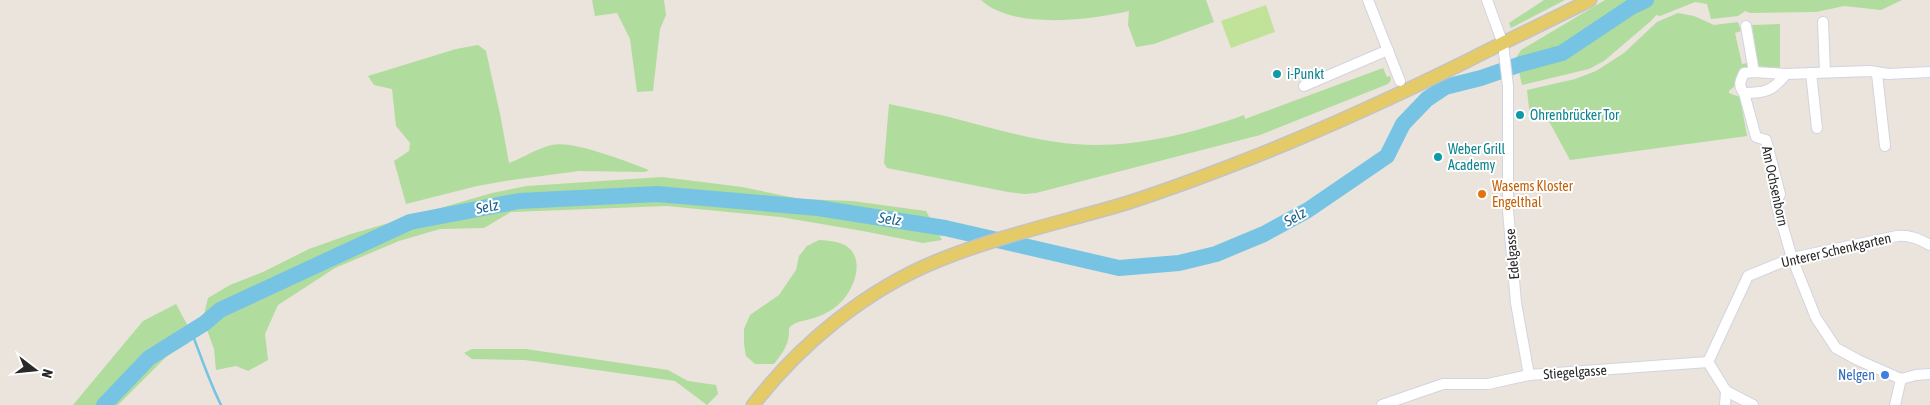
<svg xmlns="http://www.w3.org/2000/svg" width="1930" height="405" viewBox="0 0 1930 405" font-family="'Asap Condensed',sans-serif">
  <rect width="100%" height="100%" fill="#eae4dc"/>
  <g fill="#b0dc9d">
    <path d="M592,0H664L666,15L660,29L653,91L637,92L630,39L617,13L595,16Z"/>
    <path d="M981,0H1206L1214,22L1154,44L1136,47L1128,25L1129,11C1090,20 1013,30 981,0Z"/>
    <path d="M1544,0H1572H1565L1511,28L1509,23Z"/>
    <path d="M1605,0H1902L1881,10L1844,6L1816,12L1750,13L1745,11L1738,16L1711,19L1707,4L1695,2L1660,16L1656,15L1652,20L1604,61L1589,69L1522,85L1516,58L1521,50Z"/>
    <path d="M1678,13L1694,16L1714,25L1738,22L1741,31L1735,33L1742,64L1748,63L1749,67L1736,85L1729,91V93L1740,97L1747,136L1570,160L1545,114L1530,117L1527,90L1575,79L1596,71L1624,53L1657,22Z"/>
    <path d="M1780,24V69H1763L1758,65L1752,25Z"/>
    <path d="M478,45L486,51L500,114L509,163C523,158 537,148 552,145C573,140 628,162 649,170L645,172L579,171L505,181L477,186L406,204L394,161L409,151L410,143L396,126L392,89L374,85L368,76L456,49Z"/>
    <path d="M1383,68L1387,77L1390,76L1391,80L1388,84L1260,135L1036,193L1025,194L1008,192L887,168L884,163L889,104C908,108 927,112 945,116C994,128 1043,145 1095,145C1145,145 1197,132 1244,115L1245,119Z"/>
    <path d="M662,177L742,187L800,199L852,201L926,211L942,240L923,243L863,231L780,217L667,206L511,212L484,228L440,229L399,241L335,268L278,305L265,334L268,360L248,371L236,366L216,370L214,349L203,319L208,298L230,285L263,272L309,249L351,234L492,193L527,186Z"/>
    <path d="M819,240C830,241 843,241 851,250C864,265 852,292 840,303C834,309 825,314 817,317C807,321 796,320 789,328C790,343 783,353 774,364H755L746,356L744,344V329L750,315L779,295L796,270L799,256L807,246Z"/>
    <path d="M176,304L189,328L188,343L167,356L118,405H73L143,321Z"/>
    <path d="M472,349H526L668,370L688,381L716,385L718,394L707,405L675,381L525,360L472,359L464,353Z"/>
  </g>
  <path fill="#c1e399" d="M1266,5L1275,32L1231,48L1221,21Z"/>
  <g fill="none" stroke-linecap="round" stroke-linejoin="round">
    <path stroke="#77c3e4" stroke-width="2.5" d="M191,331C201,356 209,381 221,405"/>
    <path stroke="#77c3e4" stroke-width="16" d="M104,405L149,358L205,323L220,310L410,222L519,201L657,194L818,208L945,228L1119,268L1179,263L1216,254L1264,234L1308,210L1387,156L1403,124L1427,99L1445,87L1481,78L1521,64L1562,53L1631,7L1646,0"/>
    <g stroke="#d1d4e1" stroke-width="12">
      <g id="minor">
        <path d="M1368,0L1400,81"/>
        <path d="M1487,0L1503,44L1508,86V210L1516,303L1529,375"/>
        <path d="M1823,22L1825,72"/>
        <path d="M1746,26L1754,72"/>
        <path d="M1930,72L1888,74L1870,71L1786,74L1754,72L1744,73C1740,82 1738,85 1744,93L1756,137L1766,140L1780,194L1776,203L1792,258L1816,318L1836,348L1858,360L1901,379L1916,375L1930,374"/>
        <path d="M1811,73L1817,128"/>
        <path d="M1877,74L1885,146"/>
        <path d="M1304,86L1388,50"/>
        <path d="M1744,93C1765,93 1773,91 1786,74"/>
        <path d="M1708,362L1748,276L1792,258L1897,236C1910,235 1919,239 1930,245"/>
        <path d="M1708,362L1726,391L1753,405"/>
        <path d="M1382,405L1443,384H1488L1529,375L1708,362"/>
        <path d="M1725,405L1726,391"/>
        <path d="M1895,405L1901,379"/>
      </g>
    </g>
    <g stroke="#c3c3c3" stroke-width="15">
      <path id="major" d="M753,405C800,344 866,290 937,261C998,236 1063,222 1127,203C1164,191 1202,177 1238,163C1316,133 1392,98 1467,61C1508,40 1549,21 1590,0"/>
    </g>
    <use href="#minor" stroke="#fff" stroke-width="10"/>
    <use href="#major" stroke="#e4cb67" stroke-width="12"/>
  </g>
  <g fill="#0f9aa8" stroke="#fff" stroke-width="2">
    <circle cx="1277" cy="74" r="5"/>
    <circle cx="1520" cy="115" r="5"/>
    <circle cx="1438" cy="157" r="5"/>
  </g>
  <circle fill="#e8710a" stroke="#fff" stroke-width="2" cx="1482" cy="194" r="5"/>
  <circle fill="#3f7fe0" stroke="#fff" stroke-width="2" cx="1885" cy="375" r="5"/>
  <g text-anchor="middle" stroke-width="4" stroke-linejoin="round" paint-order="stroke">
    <g font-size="14" fill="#0d838f" stroke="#fff" text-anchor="start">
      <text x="1287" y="79">i-Punkt</text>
      <text x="1530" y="120">Ohrenbrücker Tor</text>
      <text x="1448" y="154">Weber Grill<tspan x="1448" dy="16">Academy</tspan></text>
    </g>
    <g font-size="14" fill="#c56008" stroke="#fff" text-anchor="start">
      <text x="1492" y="191">Wasems Kloster<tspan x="1492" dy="16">Engelthal</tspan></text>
    </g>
    <g font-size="14" fill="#292929" stroke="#fff">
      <text transform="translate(1775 186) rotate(78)" y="5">Am Ochsenborn</text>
      <text transform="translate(1836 250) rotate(-13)" y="5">Unterer Schenkgarten</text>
      <text transform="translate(1512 254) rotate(-95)" y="5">Edelgasse</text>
      <text transform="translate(1575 372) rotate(-4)" y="5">Stiegelgasse</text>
    </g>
    <g font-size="14" fill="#366cbe" stroke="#fff" text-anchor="end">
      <text x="1875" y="380">Nelgen</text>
    </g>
    <g font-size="15" font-style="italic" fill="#19628e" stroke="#fff">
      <text transform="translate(487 207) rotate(-11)" y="5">Selz</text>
      <text transform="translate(1295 217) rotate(-30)" y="5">Selz</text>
      <text transform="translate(890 219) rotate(9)" y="5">Selz</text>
    </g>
  </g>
  <g transform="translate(35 370) rotate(106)" stroke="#ffffff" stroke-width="4" paint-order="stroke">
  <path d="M0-4L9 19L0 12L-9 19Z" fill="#292929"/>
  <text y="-8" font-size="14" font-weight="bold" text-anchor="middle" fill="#292929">N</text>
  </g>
</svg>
